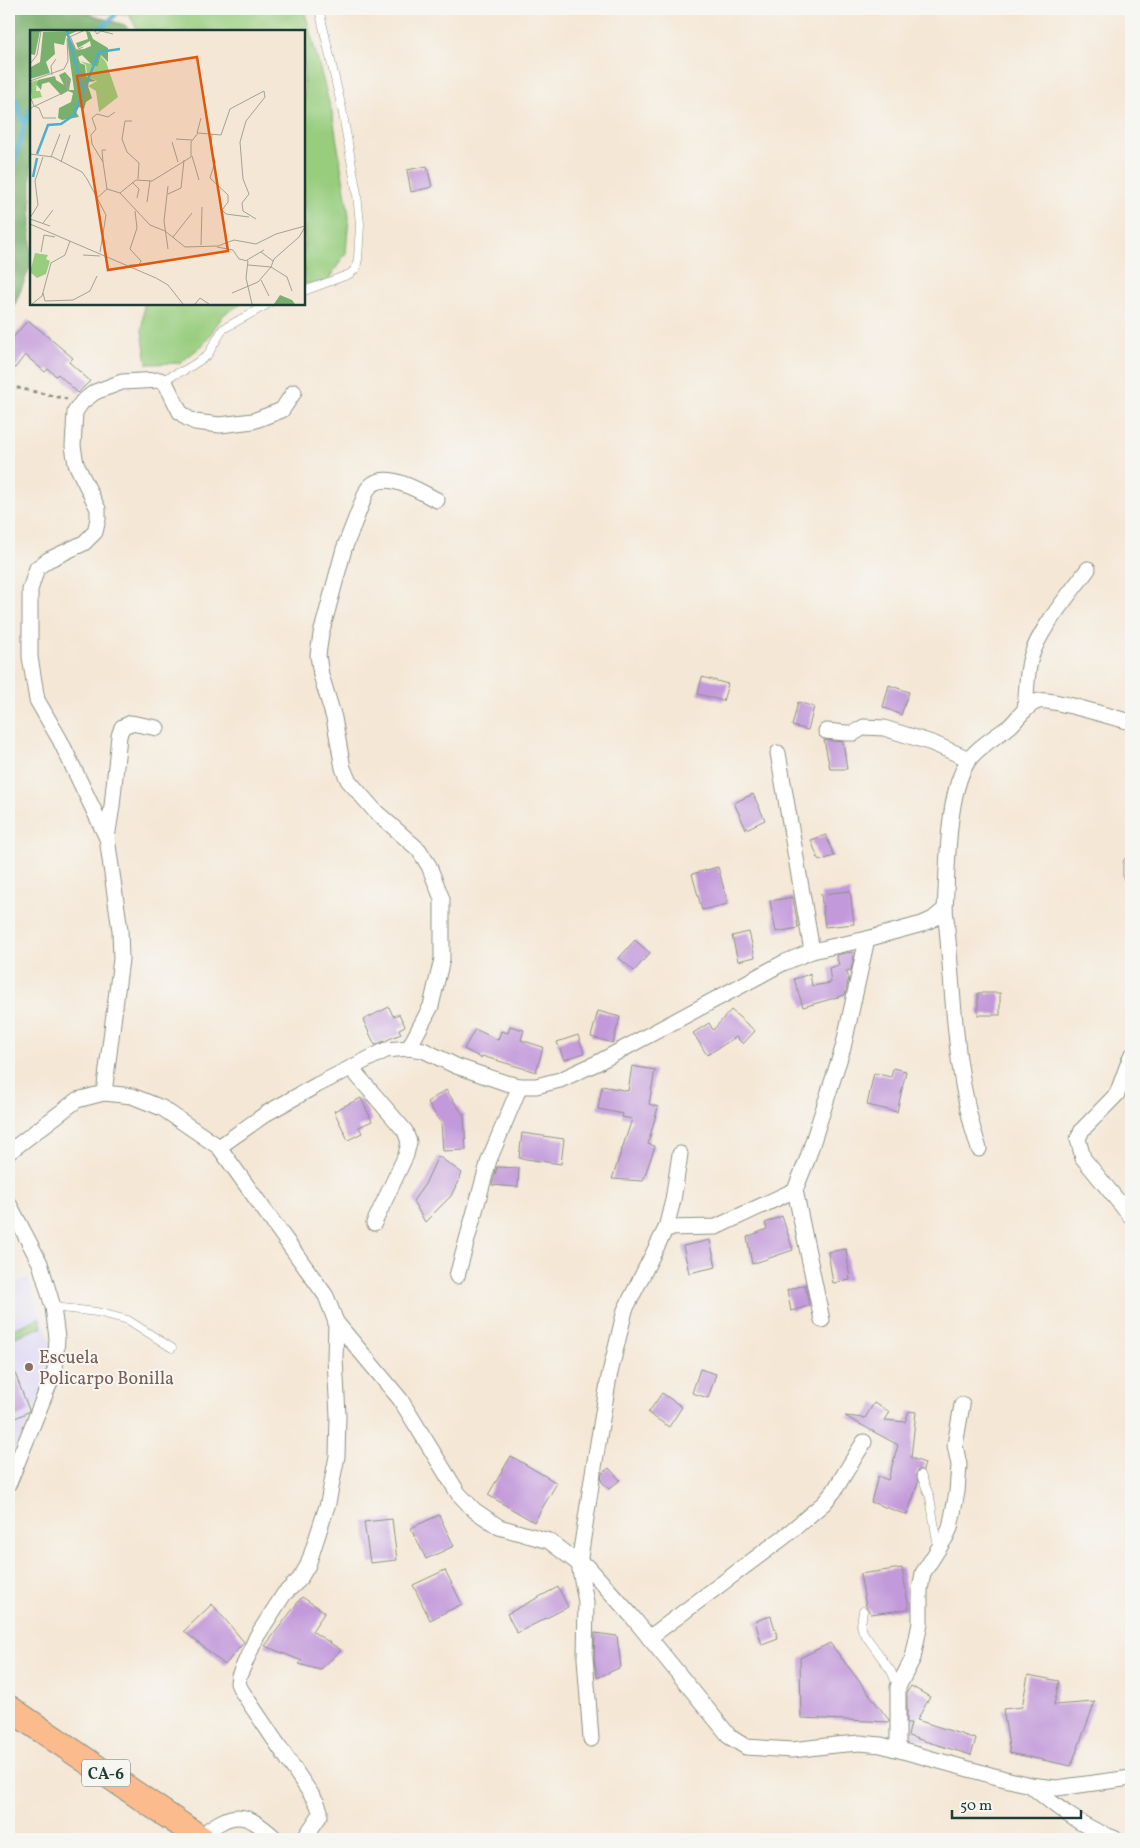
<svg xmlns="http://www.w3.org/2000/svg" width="1140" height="1848" viewBox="0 0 1140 1848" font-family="Vollkorn,serif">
  <rect width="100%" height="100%" fill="#f6f6f2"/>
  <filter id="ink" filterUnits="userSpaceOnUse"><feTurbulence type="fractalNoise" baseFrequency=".02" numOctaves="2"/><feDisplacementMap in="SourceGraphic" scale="10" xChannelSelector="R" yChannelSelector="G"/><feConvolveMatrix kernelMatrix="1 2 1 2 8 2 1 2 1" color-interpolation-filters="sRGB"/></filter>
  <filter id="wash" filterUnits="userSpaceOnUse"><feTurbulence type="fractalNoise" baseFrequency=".0096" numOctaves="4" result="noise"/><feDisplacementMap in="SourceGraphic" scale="20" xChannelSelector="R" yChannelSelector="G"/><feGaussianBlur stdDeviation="1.12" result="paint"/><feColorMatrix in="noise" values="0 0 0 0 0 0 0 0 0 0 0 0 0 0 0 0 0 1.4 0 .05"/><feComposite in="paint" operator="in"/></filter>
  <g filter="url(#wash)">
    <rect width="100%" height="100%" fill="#f5e7d5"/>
    <path fill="#ddd5f6" d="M28,1278L53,1348L44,1387L12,1456H9V1284Z"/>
    <g fill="#98cd7e" stroke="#5c8559">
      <path d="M89,9H304L333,117L349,216L346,253L326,283L304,284V31H138L129,14L89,13Z"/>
      <path d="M144,304H242L224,314L204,344L180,363L147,364L142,331Z"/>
      <path d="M39,1318L42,1327L9,1339V1331Z"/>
    </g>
    <path fill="#7ab06d" stroke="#4c7650" d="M9,9H78V11L125,25L130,31H31V265L9,319Z"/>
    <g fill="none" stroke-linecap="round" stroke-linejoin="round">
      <g stroke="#4cafcb" stroke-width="5">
        <path d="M93,31L104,26L121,9"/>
        <path d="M9,78L24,125"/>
        <path d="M9,185L24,125L31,109"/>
      </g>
    </g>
    <g id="blocks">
      <g fill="#c299da">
        <path d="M427,166L432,187L411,192L407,170Z"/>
        <path d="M28,320L73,358L69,362L90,381L78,393L58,374L56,376L48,369L45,372L25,355L9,376V342Z"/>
        <path d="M702,677L728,684L723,701L698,694Z"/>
        <path d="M889,685L909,692L901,715L883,707Z"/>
        <path d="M798,702L814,707L808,730L792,726Z"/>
        <path d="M824,740L843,742L847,769H830Z"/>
        <path d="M753,794L765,820L746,829L734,803Z"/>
        <path d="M826,835L834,856L819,861L811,840Z"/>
        <path d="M718,867L728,904L702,910L692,874Z"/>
        <path d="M850,891L854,924L825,927L821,894Z"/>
        <path d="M793,897L798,928L776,932L770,901Z"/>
        <path d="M749,932L755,957L738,961L732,936Z"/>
        <path d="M635,940L650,953L634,971L619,958Z"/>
        <path d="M852,952L854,957L851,970L846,971L849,978L845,995L803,1007L794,979L810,974L812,986L831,983L829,968L839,965L836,955Z"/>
        <rect x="978" y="993" width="22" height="22"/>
        <path d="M389,1007L393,1016L399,1014L405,1026L399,1029L401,1034L375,1045L363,1020Z"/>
        <path d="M731,1010L755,1031L743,1044L736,1037L707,1055L693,1033L709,1023L713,1030Z"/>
        <path d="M598,1011L620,1017L613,1043L591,1037Z"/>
        <path d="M510,1026L524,1030L521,1040L543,1047L536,1072L482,1056L481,1058L464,1049L475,1029L498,1040L501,1031L508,1033Z"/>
        <path d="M578,1035L584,1053L564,1060L557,1042Z"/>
        <path d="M632,1066L655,1070L649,1104L658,1107L648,1144L655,1146L643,1181L612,1179L632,1119L622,1117L623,1114L598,1109L602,1086L628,1091Z"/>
        <path d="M893,1068L906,1071L897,1112L867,1105L874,1073L891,1077Z"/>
        <path d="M446,1090L464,1116L466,1150L443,1151L441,1123L427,1102Z"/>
        <path d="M361,1098L372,1121L359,1127L362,1133L348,1140L334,1111Z"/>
        <path d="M522,1133L564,1139L561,1164L519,1158Z"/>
        <path d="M438,1156L462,1173L451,1196L425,1222L413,1201L425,1184Z"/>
        <path d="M497,1167L519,1168L518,1187L492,1185Z"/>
        <path d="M782,1216L793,1250L752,1264L747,1237L767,1229L765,1223Z"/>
        <path d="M710,1240L716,1267L689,1273L683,1246Z"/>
        <path d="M846,1249L850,1280L833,1283L828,1252Z"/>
        <path d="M805,1285L809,1306L791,1311L787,1290Z"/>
        <path d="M9,1360H10L29,1410L28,1412L9,1421Z"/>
        <path d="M700,1369L716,1374L708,1398L692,1393Z"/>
        <path d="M662,1393L682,1407L669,1427L648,1413Z"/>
        <path d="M874,1403L890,1412L885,1420L905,1422L909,1411L916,1412L911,1458L925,1463L923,1470H918L916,1474L918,1483L907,1515L871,1502L878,1476L888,1480L898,1445L845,1416L865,1418Z"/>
        <path d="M511,1456L557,1483L534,1522L488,1495Z"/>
        <path d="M609,1468L620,1480L609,1489L601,1481L602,1473Z"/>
        <path d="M439,1515L454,1546L426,1559L411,1528Z"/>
        <path d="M392,1519L397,1560L370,1563L364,1522Z"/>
        <path d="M902,1568L909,1609L871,1614L866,1606L860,1574Z"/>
        <path d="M445,1570L462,1604L430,1620L413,1585Z"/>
        <path d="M558,1587L568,1607L517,1633L507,1614Z"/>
        <path d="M302,1597L325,1612L312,1631L341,1650L320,1670L299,1664L302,1661L265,1646Z"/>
        <path d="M212,1604L244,1642L225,1665L184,1631Z"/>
        <path d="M771,1616L778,1639L762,1645L755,1621Z"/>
        <path d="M595,1633L617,1636L621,1667L597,1678L594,1658Z"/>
        <path d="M830,1643L889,1720V1722L801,1718L800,1658Z"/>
        <path d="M1028,1675L1059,1681L1054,1705L1095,1702L1071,1766L1010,1753L1003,1709L1022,1707Z"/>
        <path d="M911,1686L930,1697L917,1720L976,1739L971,1755L908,1736L911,1723H907V1692Z"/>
      </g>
    </g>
  </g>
  <g filter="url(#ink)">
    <use href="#blocks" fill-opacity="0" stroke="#8a9284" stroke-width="1"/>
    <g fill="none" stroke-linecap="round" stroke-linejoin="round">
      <g stroke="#8a9284" stroke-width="9">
        <g id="service">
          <path d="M304,291L350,274L356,268L358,259L360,224L357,194L342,109L319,9"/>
          <path d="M161,380L185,370L207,356L223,329L268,304"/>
          <path d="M53,1307L97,1312L128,1320L172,1348"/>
          <path d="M921,1475L930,1497L938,1548"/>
          <path d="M863,1611L861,1625L863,1632L891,1671L898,1687"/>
        </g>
      </g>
      <g stroke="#8a9284" stroke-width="17">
        <g id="minor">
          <path d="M1025,710C1027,692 1026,674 1031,657C1040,628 1070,594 1088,569"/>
          <path d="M826,731L846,733H854L864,727L884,728L932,743L969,759"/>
          <path d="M778,753L812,951"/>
          <path d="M107,838L112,806L119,736L122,727L131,723L157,728"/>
          <path d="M1131,864V876"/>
          <path d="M945,909C954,989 953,1072 979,1149"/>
          <path d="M409,1048L431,1006L442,959V899L429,866L419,850L375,811L348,780L343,768L334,718L321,675L318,655L321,634L344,549L367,490C383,467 418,491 437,500"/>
          <path d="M1131,1056L1117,1094L1082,1130L1078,1139L1083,1158L1131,1217"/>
          <path d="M351,1068L405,1131L409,1142L406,1155L374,1223"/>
          <path d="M104,1093L121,959L120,930L107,838L60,740L37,700L30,657V590L37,568L48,560L84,543L95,532L98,519V509L76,464L73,446L75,412L82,402L95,392L122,382L160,380L166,384L180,412L187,418L195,422L220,425L253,421L282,410L294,392"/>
          <path d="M219,1147L267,1113L317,1085L386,1050L409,1048L423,1050L456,1066L506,1083L520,1086H536L560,1080L597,1063L783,963L812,951L867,939L922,924L933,919L945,909C948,869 946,787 971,757C982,744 997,736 1010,726C1018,719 1027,703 1039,701C1053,698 1113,718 1131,722"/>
          <path d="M9,1152L77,1100L104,1093L132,1096L162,1108L219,1147L326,1296L336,1322L335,1358L338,1416L337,1456L328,1503L308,1565L299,1580L284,1594L257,1636L239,1676L238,1683L241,1690L317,1803L320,1811V1815L304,1839"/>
          <path d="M795,1190L822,1320"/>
          <path d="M9,1204L40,1263L53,1307L57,1338L55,1370L9,1483"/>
          <path d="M666,1228L716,1227L795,1190L807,1160L843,1048L867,939"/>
          <path d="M457,1276L489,1160L520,1086"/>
          <path d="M336,1322L400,1399L458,1493L474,1510L499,1527L549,1541L579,1564L588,1567L630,1614L730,1737L746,1747L792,1750L835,1745L860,1743L881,1745L1005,1779L1030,1785L1057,1788L1131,1778"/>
          <path d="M649,1638L784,1537L824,1503L834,1491L864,1442"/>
          <path d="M591,1739L585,1658L586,1602L579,1564L592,1479L609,1377L625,1310L666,1228L673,1200L680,1154"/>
          <path d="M898,1749V1687L913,1658L920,1623V1590L923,1573L946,1537L950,1528L957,1492L959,1465L955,1445L962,1405"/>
          <path d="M1030,1785C1058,1808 1081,1827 1116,1839"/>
          <path d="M199,1837C233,1811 243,1809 276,1839"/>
        </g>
      </g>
      <g stroke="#8a9284" stroke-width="27">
        <path id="trunk" d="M9,1708L202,1839"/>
      </g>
      <path stroke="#8a9284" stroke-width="3" stroke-dasharray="4 4" stroke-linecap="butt" d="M9,386L67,399"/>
      <use href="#service" stroke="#fff" stroke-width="8"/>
      <use href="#minor" stroke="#fff" stroke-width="15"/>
      <use href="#trunk" stroke="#fbbb8d" stroke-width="25"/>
    </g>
  </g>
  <circle fill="#8d6e63" stroke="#f6f6f2" stroke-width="2" cx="29" cy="1367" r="5"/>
  <g text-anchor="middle" stroke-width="4" stroke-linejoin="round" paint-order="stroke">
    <rect fill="#f6f6f2" stroke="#60746d" stroke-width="1" x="82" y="1759.5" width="48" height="27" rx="4"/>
    <g font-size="16" font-weight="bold" fill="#1f3d34">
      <text x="106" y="1779">CA-6</text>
    </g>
    <g font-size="18" fill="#785e54" stroke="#f6f6f2" text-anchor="start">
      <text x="39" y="1363">Escuela<tspan x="39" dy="21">Policarpo Bonilla</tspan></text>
    </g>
  </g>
  <g transform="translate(30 30)">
    <rect width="275" height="275" fill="#f5e7d5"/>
    <path d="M71,26L76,32L88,67L69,82L66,61L58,56L67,51L57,46L56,35L50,31L68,36ZM7,50L6,61H10L12,67L2,69L0,52ZM5,223L18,225L16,229L20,231L16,244L7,248L0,242Z" fill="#98cd7e"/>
    <path d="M0,1H10L5,25L0,24ZM47,1L36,6L34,15L24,13L25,24L16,32L20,43L0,49L1,37L10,32L13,2ZM56,1L60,2L63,9L78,18V32L71,25L68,36H63L52,25L48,27L50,33L55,35L56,46L66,51L59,52L58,56L62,68L56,72L54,79L49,77L46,82L49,87L32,90L28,88L29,78L41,72L43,63L38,61L31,65L19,52L12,54L11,60L6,54L8,50L25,46L26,50L34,55L29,45L35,42L41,49L39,60H44L37,9L41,10L46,20L54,19L61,16L60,11L48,18L46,13L58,9ZM250,265L262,270L265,274H244Z" fill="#7ab06d"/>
    <path fill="none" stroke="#4cafcb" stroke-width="2.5" d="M37,1L52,58M7,124L18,95L31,94L44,85L69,22L90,19M3,147L7,128"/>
    <path fill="none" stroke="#9fa395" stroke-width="1" d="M65,1L67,4L71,1L83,4M40,6L46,20L53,17M0,34L7,25L11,1M22,45L21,36L26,29M36,46L40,52L37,61M0,51L34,39L38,31L37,8L53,1M0,66L4,76L0,79M4,76L9,78L13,88H26M5,76L37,61L36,46M102,91H95L92,109L97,122L109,133L108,149M167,103L171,88M182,104L181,119L185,132L180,148L198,165V172L192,180L196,184L219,187M146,109L162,110M142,112L148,132M0,124L23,127L52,142L57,149L76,185L70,222M162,126L169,150M21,127L30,104M31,132L40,105M73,132L72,120H76M102,152L109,159L107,168M138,156L134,191L138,219M77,159L73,132L62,114L61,105L66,99L62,88L67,84L78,87L85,82M90,163L106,150L122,151L161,127V112L168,103L191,105L200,79L234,61L235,67L216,91L210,112L213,149L219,164L212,173L213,181L226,189M138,164L151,158L154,130M66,169L77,159L90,163L120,195L135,201L155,217L188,216L204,210L226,214L246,204L275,196M117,172L120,151M0,188L8,175L5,151L13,127M0,189L20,196M13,193L23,180M0,194L126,248L138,255L153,274M143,207L162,183M171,215L172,177M187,217L203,220L209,229L218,231L216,248L222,274M11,222L14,205L25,207M231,222L243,231M53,225L70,226M217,230L234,220M99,235H109L111,231L100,219L107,198L105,181M218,235L241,237L244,229L269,207L275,197M231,250L239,266M13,263L15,271L43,270L60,261L67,246M202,263L228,252L241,237L257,247L262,261M2,274L12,266L21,233L35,225L40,211M165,274L170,268L179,274"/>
    <path fill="#de580e" fill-opacity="0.15" stroke="#de580e" stroke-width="2.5" d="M167,27L198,221L78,240L47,46Z"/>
    <rect width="275" height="275" fill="none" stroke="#1f3d34" stroke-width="2.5"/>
  </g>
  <rect width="1140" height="1848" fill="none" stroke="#f6f6f2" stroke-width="30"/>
  <path d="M952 1810v8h129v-8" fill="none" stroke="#1f3d34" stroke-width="2.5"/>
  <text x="960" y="1810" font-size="15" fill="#1f3d34" stroke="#f6f6f2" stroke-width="4" paint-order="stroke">50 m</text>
</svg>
